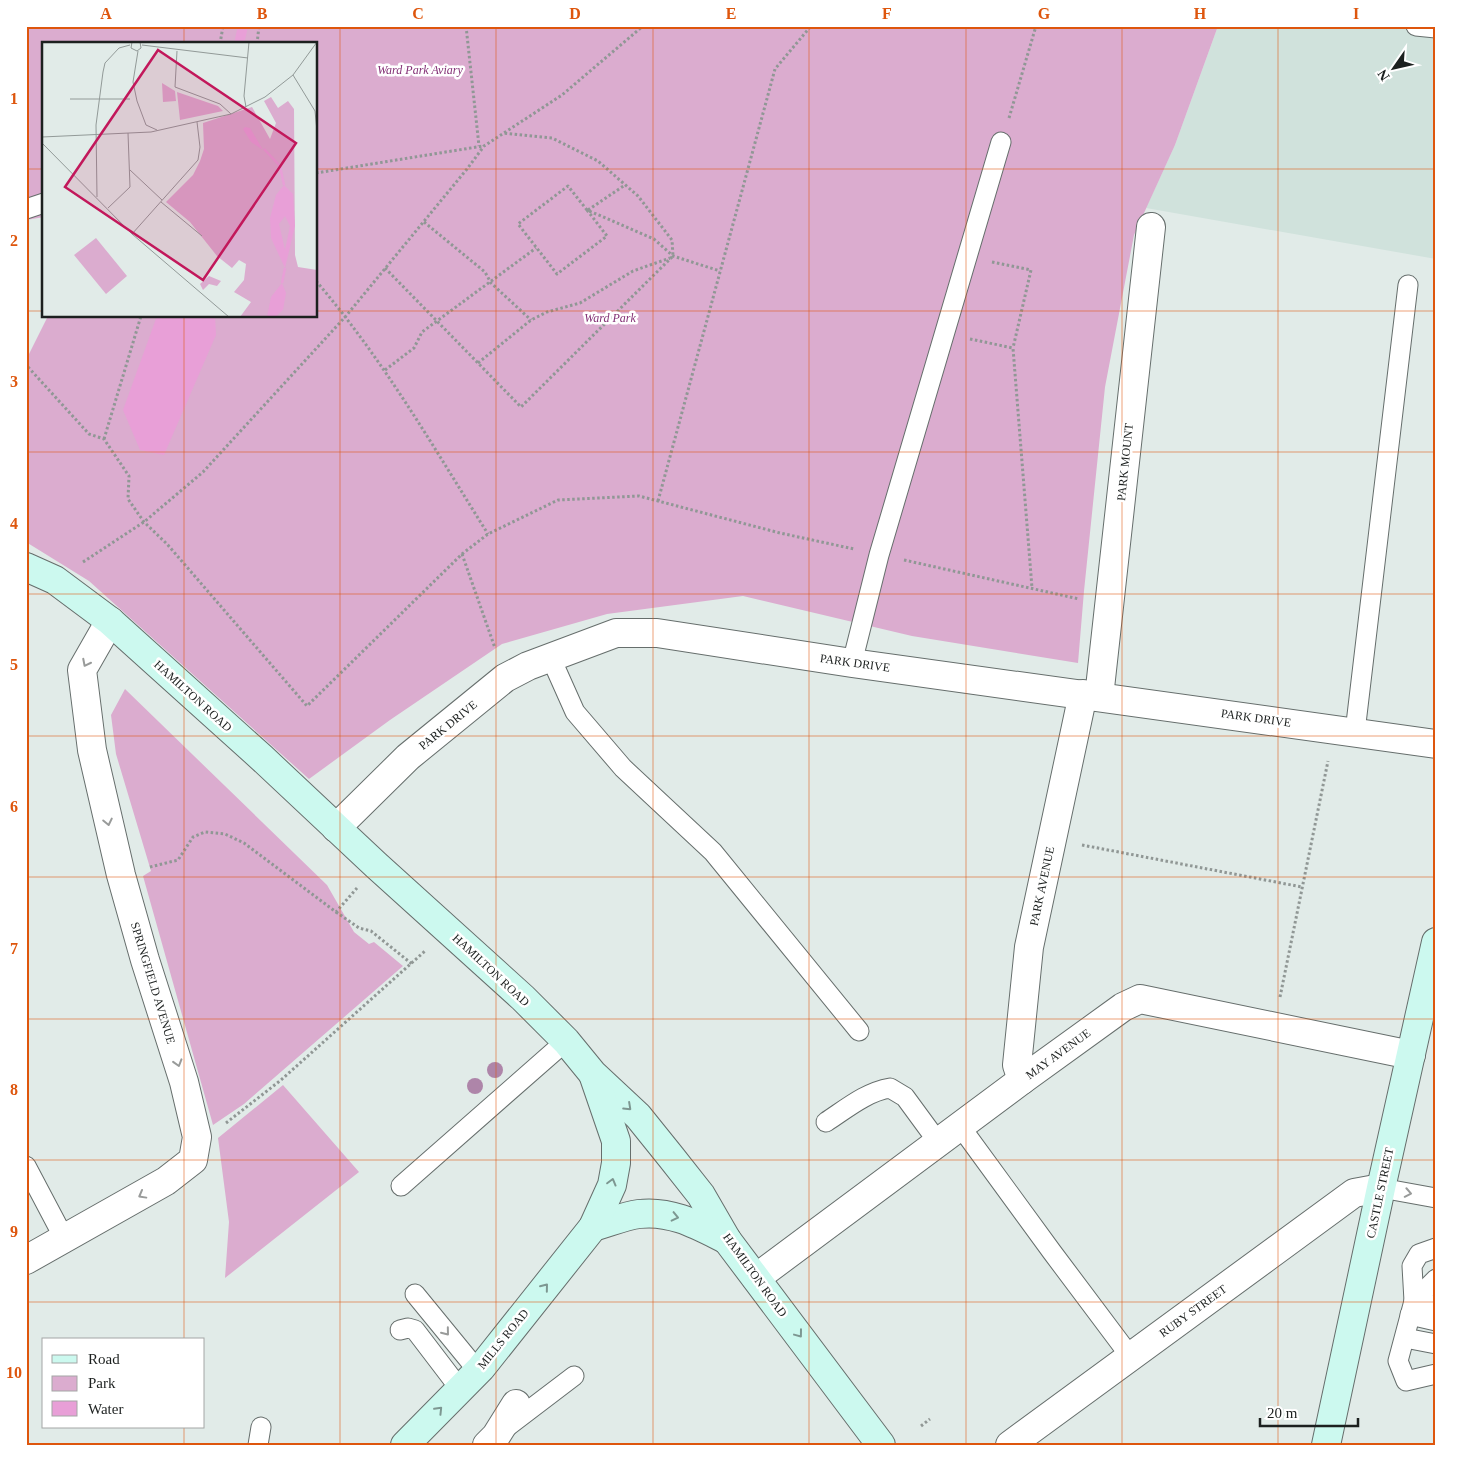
<svg xmlns="http://www.w3.org/2000/svg" width="1462" height="1471" viewBox="0 0 1462 1471" font-family="Georgia,serif">
  <rect width="100%" height="100%" fill="#e1ebe8"/>
  <path fill="#d0e2dc" d="M1218,26H1436V259L1146,208L1175,145Z"/>
  <g fill="#dbaccf">
    <path d="M26,26H1218L1175,145L1134,235L1105,387L1084,591L1078,663L912,636L743,596L607,614L502,644L390,720L309,779L89,581L26,542V360L48,316H316V44H44V217L26,220Z"/>
    <path d="M125,689L327,885L354,932L369,944L374,942L403,966L244,1104L213,1125L143,876L151,871L116,754L111,715Z"/>
    <path d="M283,1085L359,1172L225,1278L229,1222L218,1138Z"/>
  </g>
  <path fill="#e89fd7" d="M157,316H215L216,335L164,455L140,450L123,410Z"/>
  <g fill="none" stroke-linecap="round" stroke-linejoin="round">
    <path stroke="#e89fd7" stroke-width="10" d="M239,44L243,26"/>
    <g stroke="#666e6c" stroke-width="21">
      <g id="lane">
        <path d="M1416,26L1436,28"/>
        <path d="M26,209L44,203"/>
        <path d="M550,656L575,712L623,768L713,852L859,1031"/>
        <path d="M852,663L879,555L1001,142"/>
        <path d="M1355,732L1408,285"/>
        <path d="M826,1122C846,1109 866,1092 890,1088L905,1097L938,1142"/>
        <path d="M960,1126L1052,1252L1130,1356"/>
        <path d="M26,1166L64,1238"/>
        <path d="M401,1186L566,1041"/>
        <path d="M1381,1188L1436,1198"/>
        <path d="M1436,1248L1419,1254L1412,1266L1414,1301L1436,1306"/>
        <path d="M1436,1279L1414,1301L1398,1361L1406,1381L1436,1374"/>
        <path d="M415,1294L478,1371"/>
        <path d="M1410,1315L1436,1321"/>
        <path d="M400,1330L408,1328L415,1330L460,1389"/>
        <path d="M1405,1338L1436,1344"/>
        <path d="M507,1427L574,1376"/>
        <path d="M258,1445L261,1427"/>
      </g>
    </g>
    <g stroke="#666e6c" stroke-width="30">
      <g id="street">
        <path d="M1099,697L1151,227"/>
        <path d="M336,828L408,757L505,678L528,666L616,633H657L852,663L1436,744"/>
        <path d="M1022,1080L1017,1065L1029,947L1083,694"/>
        <path d="M26,1260L166,1181L193,1160L197,1137L184,1082L145,960L121,875L92,750L82,670L110,621"/>
        <path d="M756,1278L1022,1080L1123,1007L1140,999L1411,1055"/>
        <path d="M487,1445L496,1436L516,1404"/>
        <path d="M1010,1445L1354,1193L1381,1188"/>
      </g>
    </g>
    <g stroke="#666e6c" stroke-width="30">
      <g id="secondary">
        <path d="M26,567L55,580L110,621L262,758L376,865L523,998L566,1041L593,1074L638,1116L671,1157L701,1195L727,1240L881,1445"/>
        <path d="M593,1227C608,1223 624,1216 639,1214C672,1210 699,1226 727,1240"/>
        <path d="M405,1445L481,1368L593,1227L612,1185L616,1163V1141L594,1077"/>
        <path d="M1326,1445L1381,1188L1436,942"/>
      </g>
    </g>
    <g stroke="#909795" stroke-width="3" stroke-dasharray="2.5 2.5" stroke-linecap="butt">
      <path d="M466,26L479,146"/>
      <path d="M220,44L223,26"/>
      <path d="M257,44L259,26"/>
      <path d="M1009,118L1036,26"/>
      <path d="M316,173L483,146"/>
      <path d="M587,210L607,236L557,274L518,224L568,186L587,210L654,239L673,256L720,271"/>
      <path d="M588,210L625,185"/>
      <path d="M424,222L485,272L491,283L531,320"/>
      <path d="M992,262L1031,270L1013,348"/>
      <path d="M385,268L521,407L673,256L672,240L638,196L598,161L552,138L503,133"/>
      <path d="M316,281C383,359 434,448 488,534"/>
      <path d="M970,339L1013,348L1032,588"/>
      <path d="M478,363L531,320L547,312L580,303L633,271L670,258"/>
      <path d="M28,367L89,434L104,439L129,476L128,499L144,522L167,544L307,706L462,554L488,534L558,500L639,496L780,533L854,549"/>
      <path d="M385,370L414,348L422,332L536,248"/>
      <path d="M104,439L141,316"/>
      <path d="M658,501L775,69L811,26"/>
      <path d="M462,554L495,648"/>
      <path d="M904,560L1079,599"/>
      <path d="M83,562L144,522L203,472L346,316L467,169L484,146L562,95L643,26"/>
      <path d="M1082,845L1302,887"/>
      <path d="M150,867L178,860L193,837L205,832L225,834L244,843L336,912L357,888"/>
      <path d="M336,912L359,928L371,931L412,964"/>
      <path d="M1280,997L1328,761"/>
      <path d="M226,1123L281,1080L425,951"/>
      <path d="M921,1426L930,1419"/>
    </g>
    <use href="#lane" stroke="#fff" stroke-width="19"/>
    <use href="#street" stroke="#fff" stroke-width="28"/>
    <use href="#secondary" stroke="#ccf9ef" stroke-width="28"/>
  </g>
  <g fill="#ae85a9">
    <circle cx="495" cy="1070" r="8"/>
    <circle cx="475" cy="1086" r="8"/>
  </g>
  <defs><path id="oneway-chevron" d="M-2-3.5L2.5 0L-2 3.5" fill="none" stroke-width="1.6" stroke-linecap="round" stroke-linejoin="round" transform="scale(1.25)"/></defs>
  <g stroke="#999b9a">
    <use href="#oneway-chevron" transform="translate(86 663) rotate(117)"/>
    <use href="#oneway-chevron" transform="translate(108 822) rotate(78)"/>
    <use href="#oneway-chevron" transform="translate(178 1063) rotate(73)"/>
    <use href="#oneway-chevron" transform="translate(1408 1193) rotate(11)"/>
    <use href="#oneway-chevron" transform="translate(142 1195) rotate(151)"/>
    <use href="#oneway-chevron" transform="translate(446 1332) rotate(51)"/>
  </g>
  <g stroke="#7d9791">
    <use href="#oneway-chevron" transform="translate(628 1107) rotate(43)"/>
    <use href="#oneway-chevron" transform="translate(612 1182) rotate(-75)"/>
    <use href="#oneway-chevron" transform="translate(675 1217) rotate(13)"/>
    <use href="#oneway-chevron" transform="translate(545 1287) rotate(-51)"/>
    <use href="#oneway-chevron" transform="translate(799 1334) rotate(53)"/>
    <use href="#oneway-chevron" transform="translate(439 1410) rotate(-46)"/>
  </g>
  <path fill="none" stroke="#de560d" stroke-width="1" stroke-opacity="0.55" d="M184,26V44M340,26V1445M496,26V1445M653,26V1445M809,26V1445M966,26V1445M1122,26V1445M1278,26V1445M26,169H44M316,169H1436M26,311H44M316,311H1436M184,316V1340M26,452H1436M26,594H1436M26,736H1436M26,877H1436M26,1019H1436M26,1160H1436M26,1302H1436M184,1427V1445"/>
  <g text-anchor="middle" stroke-width="5" stroke-linejoin="round" paint-order="stroke">
    <g font-size="12" font-style="italic" fill="#843176" stroke="#fff">
      <text x="420" y="74">Ward Park Aviary</text>
      <text x="610" y="322">Ward Park</text>
    </g>
    <g font-size="12" fill="#1c201f" stroke="#fff">
      <text transform="translate(1125 462) rotate(-84)" y="4">PARK MOUNT</text>
      <text transform="translate(855 663) rotate(8)" y="4">PARK DRIVE</text>
      <text transform="translate(193 696) rotate(42)" y="4">HAMILTON ROAD</text>
      <text transform="translate(1256 718) rotate(8)" y="4">PARK DRIVE</text>
      <text transform="translate(448 725) rotate(-39)" y="4">PARK DRIVE</text>
      <text transform="translate(1042 886) rotate(-78)" y="4">PARK AVENUE</text>
      <text transform="translate(491 970) rotate(43)" y="4">HAMILTON ROAD</text>
      <text transform="translate(153 983) rotate(73)" y="4">SPRINGFIELD AVENUE</text>
      <text transform="translate(1058 1054) rotate(-36)" y="4">MAY AVENUE</text>
      <text transform="translate(1380 1193) rotate(-78)" y="4">CASTLE STREET</text>
      <text transform="translate(755 1275) rotate(54)" y="4">HAMILTON ROAD</text>
      <text transform="translate(1193 1311) rotate(-36)" y="4">RUBY STREET</text>
      <text transform="translate(503 1339) rotate(-51)" y="4">MILLS ROAD</text>
    </g>
  </g>
  <g transform="translate(42 42)">
    <rect width="275" height="275" fill="#e1ebe8"/>
    <path d="M120,41L133,49L134,59L121,60ZM135,50L176,64L181,69L138,78ZM229,55L236,66L246,59L252,67L253,213L256,225L275,228V275H198L209,260L192,250L202,238L204,222L197,218L190,226L175,214L148,180L124,160L151,133L158,119L162,107L161,81L210,65L228,97L234,81L222,59ZM54,196L85,234L64,252L32,213ZM167,234L179,239L175,244L167,242L161,248L158,242Z" fill="#dbaccf"/>
    <path d="M203,85L208,86L221,108L209,100L201,87ZM242,143L251,152L253,184L243,226L229,196L228,176L234,153ZM243,174L248,184L243,208L237,182ZM240,241L244,251L241,268L233,275H225L229,255Z" fill="#e89fd7" fill-rule="evenodd"/>
    <path fill="none" stroke="#e89fd7" stroke-width="2.5" d="M222,107L238,124L242,143M240,241L243,226"/>
    <path fill="none" stroke="#929a98" stroke-width="1" d="M90,0L89,6L95,9L99,6L98,0M100,3L206,16M96,9L91,40L95,59L104,83L115,88M135,9L133,45L178,62L189,72M251,33L273,69L275,89M28,57H88M204,65L202,54L207,0M0,95L109,90L189,72L223,55L251,33L275,0M0,101L90,192L187,275M88,128L120,158M55,155L54,83L61,30L63,21L77,6L88,3M119,160L160,194M66,166L88,145L86,91M90,192L156,118L158,105L155,80"/>
    <path fill="#c2185b" fill-opacity="0.15" stroke="#c2185b" stroke-width="2.5" d="M116,8L254,101L161,238L23,145Z"/>
    <rect width="275" height="275" fill="none" stroke="#1c201f" stroke-width="2.5"/>
  </g>
  <rect width="1462" height="1471" fill="none" stroke="#ffffff" stroke-width="55"/>
  <rect x="42" y="1338" width="162" height="90" fill="#ffffff" stroke="#a4a6a5"/>
  <rect x="52" y="1355" width="25" height="8" fill="#ccf9ef" stroke="#a4a6a5"/>
  <text x="88" y="1364" font-size="15" fill="#1c201f">Road</text>
  <rect x="52" y="1376" width="25" height="15" fill="#dbaccf" stroke="#a4a6a5"/>
  <text x="88" y="1388" font-size="15" fill="#1c201f">Park</text>
  <rect x="52" y="1401" width="25" height="15" fill="#e89fd7" stroke="#a4a6a5"/>
  <text x="88" y="1414" font-size="15" fill="#1c201f">Water</text>
  <g transform="translate(1394 68) rotate(236)" stroke="#ffffff" stroke-width="4" paint-order="stroke">
  <path d="M0-4L9 19L0 12L-9 19Z" fill="#1c201f"/>
  <text y="-8" font-size="14" font-weight="bold" text-anchor="middle" fill="#1c201f">N</text>
  </g>
  <path d="M1260 1418v8h98v-8" fill="none" stroke="#1c201f" stroke-width="2.5"/>
  <text x="1267" y="1418" font-size="15" fill="#1c201f" stroke="#ffffff" stroke-width="4" paint-order="stroke">20 m</text>
  <rect x="28" y="28" width="1406" height="1416" fill="none" stroke="#de560d" stroke-width="2"/>
  <g font-size="16" text-anchor="middle" font-weight="bold" fill="#de560d">
    <text x="106" y="19">A</text>
    <text x="262" y="19">B</text>
    <text x="418" y="19">C</text>
    <text x="575" y="19">D</text>
    <text x="731" y="19">E</text>
    <text x="887" y="19">F</text>
    <text x="1044" y="19">G</text>
    <text x="1200" y="19">H</text>
    <text x="1356" y="19">I</text>
    <text x="14" y="104">1</text>
    <text x="14" y="246">2</text>
    <text x="14" y="387">3</text>
    <text x="14" y="529">4</text>
    <text x="14" y="670">5</text>
    <text x="14" y="812">6</text>
    <text x="14" y="954">7</text>
    <text x="14" y="1095">8</text>
    <text x="14" y="1237">9</text>
    <text x="14" y="1378">10</text>
  </g>
</svg>
